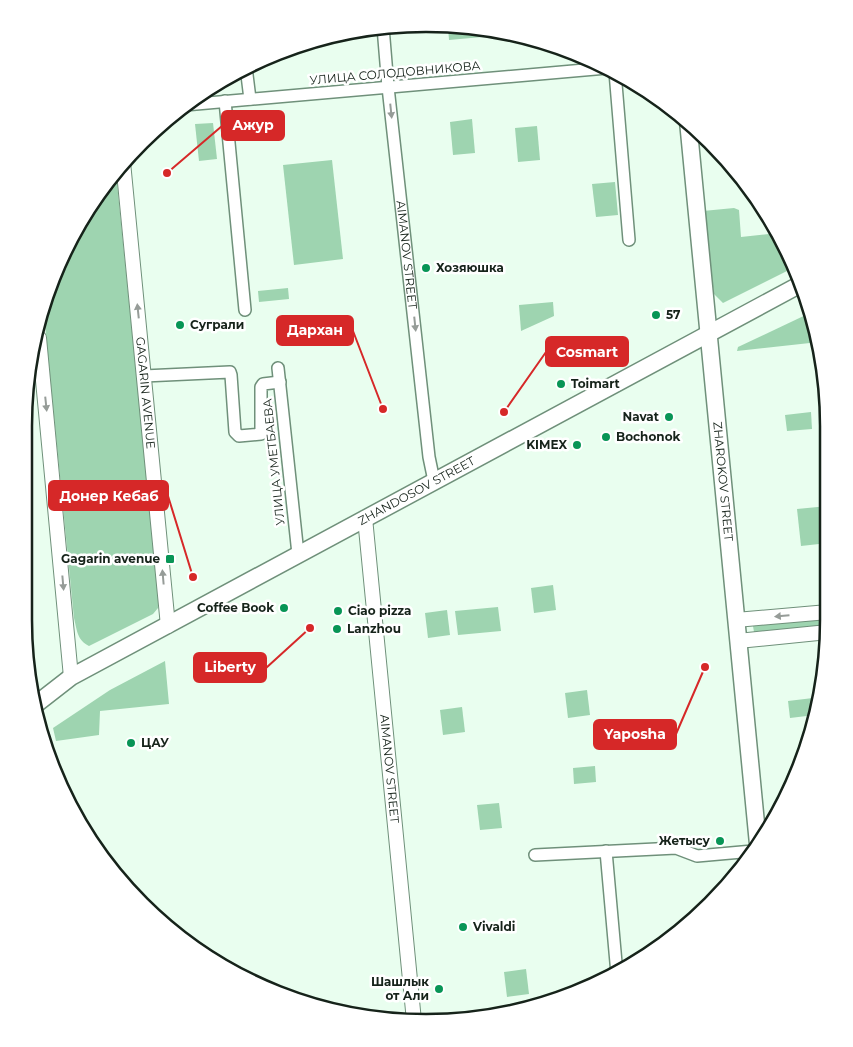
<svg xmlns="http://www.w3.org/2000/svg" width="853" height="1047" viewBox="0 0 853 1047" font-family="Montserrat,sans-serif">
  <rect width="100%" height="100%" fill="#e9feef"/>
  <g fill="#9ed4b0">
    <path d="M448,26L481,28L482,37L449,40Z"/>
    <path d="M472,119L475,153L453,155L450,122Z"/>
    <path d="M213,123L217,159L199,161L195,124Z"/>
    <path d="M537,126L540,160L518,162L515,128Z"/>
    <path d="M332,160L343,259L294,265L283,165Z"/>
    <path d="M116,173L158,589V608L153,614L89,646C77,640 77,630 74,618L44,315L54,273Z"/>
    <path d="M615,182L618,215L596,217L592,184Z"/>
    <path d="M734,208L739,210L741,237L778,233L788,249L795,267L723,303L714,294L703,211Z"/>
    <path d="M288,288L289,299L259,302L258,291Z"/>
    <path d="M553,302L554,316L521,331L519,305Z"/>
    <path d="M812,312L816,323L819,342L737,351L738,347Z"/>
    <path d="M811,412L812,429L787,431L785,415Z"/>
    <path d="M828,506V543L801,546L797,509Z"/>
    <path d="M553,585L556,610L534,613L531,588Z"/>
    <path d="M498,607L501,631L458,635L455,611Z"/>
    <path d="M447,610L450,635L428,638L425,613Z"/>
    <path d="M828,618V625L754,632L753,626Z"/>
    <path d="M165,661L169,704L100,711L99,735L56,741L53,728L110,690Z"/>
    <path d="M587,690L590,715L568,718L565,693Z"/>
    <path d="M813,698L815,715L790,718L788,701Z"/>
    <path d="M462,707L465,732L443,735L440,710Z"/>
    <path d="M595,766L596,782L574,784L573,768Z"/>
    <path d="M499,803L502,828L480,830L477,805Z"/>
    <path d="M526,969L529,994L507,997L504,972Z"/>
  </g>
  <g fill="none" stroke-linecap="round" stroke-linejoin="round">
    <g stroke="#6f907a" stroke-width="14">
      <g id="minor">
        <path id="s1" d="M383,27L388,87L429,457L434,481"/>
        <path d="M246,67L250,99"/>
        <path d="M615,72L629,240"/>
        <path d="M225,101L245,310"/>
        <path d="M185,105L607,68"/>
        <path d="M278,368L298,554"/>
        <path d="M144,376L230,372L231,375L235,432L239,436L261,434V387L263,384L280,382"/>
        <path d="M606,851L617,974"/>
        <path d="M535,855L676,848L697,856L753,851"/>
      </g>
    </g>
    <g stroke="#6f907a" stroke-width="16">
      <g id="tertiary">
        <path id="s2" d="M123,162L168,626"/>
        <path d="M39,338L71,677"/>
        <path id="s3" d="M365,518L414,1021"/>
        <path d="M736,620L828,612"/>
        <path d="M738,641L828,632"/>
      </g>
    </g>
    <g stroke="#6f907a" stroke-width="19">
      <g id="secondary">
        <path id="s4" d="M688,121L758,844"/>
        <path id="s5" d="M35,705L71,677L801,284"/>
      </g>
    </g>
    <use href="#minor" stroke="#fff" stroke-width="11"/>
    <use href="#tertiary" stroke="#fff" stroke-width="14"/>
    <use href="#secondary" stroke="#fff" stroke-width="16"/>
  </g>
  <defs><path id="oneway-solid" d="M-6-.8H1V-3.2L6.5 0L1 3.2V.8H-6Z" transform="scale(1.25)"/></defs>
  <g fill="#969c98">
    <use href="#oneway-solid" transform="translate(391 111) rotate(84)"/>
    <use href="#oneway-solid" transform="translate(138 311) rotate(-96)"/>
    <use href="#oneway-solid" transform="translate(415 324) rotate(84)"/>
    <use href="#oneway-solid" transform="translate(46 404) rotate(84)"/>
    <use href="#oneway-solid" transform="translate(163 577) rotate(-95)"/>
    <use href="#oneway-solid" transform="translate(63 583) rotate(85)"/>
    <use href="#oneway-solid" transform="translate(782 616) rotate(175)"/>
  </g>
  <g fill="#089556" stroke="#fff" stroke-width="2">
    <circle cx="426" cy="268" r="5"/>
    <circle cx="656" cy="315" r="5"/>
    <circle cx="180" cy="325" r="5"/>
    <circle cx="561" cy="384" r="5"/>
    <circle cx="669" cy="417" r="5"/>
    <circle cx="606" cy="437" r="5"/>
    <circle cx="577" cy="445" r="5"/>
    <rect x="165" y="554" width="10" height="10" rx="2.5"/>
    <circle cx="284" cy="608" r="5"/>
    <circle cx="338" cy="611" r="5"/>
    <circle cx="337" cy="629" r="5"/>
    <circle cx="131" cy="743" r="5"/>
    <circle cx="720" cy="841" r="5"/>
    <circle cx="463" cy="927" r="5"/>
    <circle cx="439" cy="989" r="5"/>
  </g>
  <g text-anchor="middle" stroke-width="5" stroke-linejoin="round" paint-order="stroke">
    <g font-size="12" fill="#16231a" stroke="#fff">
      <text transform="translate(395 73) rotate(-5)" y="4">УЛИЦА СОЛОДОВНИКОВА</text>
      <text dy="4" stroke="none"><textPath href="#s1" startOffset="229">AIMANOV STREET</textPath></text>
      <text dy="4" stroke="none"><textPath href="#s2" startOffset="232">GAGARIN AVENUE</textPath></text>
      <text transform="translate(274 462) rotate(-96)" y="4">УЛИЦА УМЕТБАЕВА</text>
      <text dy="4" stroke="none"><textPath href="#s4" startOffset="362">ZHAROKOV STREET</textPath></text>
      <text dy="4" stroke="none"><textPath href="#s5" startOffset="438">ZHANDOSOV STREET</textPath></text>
      <text dy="4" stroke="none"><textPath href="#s3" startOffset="252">AIMANOV STREET</textPath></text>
    </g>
    <g font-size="12" font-weight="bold" fill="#16231a" stroke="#fff" text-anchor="start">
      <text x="436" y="272">Хозяюшка</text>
      <text x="666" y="319">57</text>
      <text x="190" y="329">Суграли</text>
      <text x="571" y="388">Toimart</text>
      <text x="659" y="421" text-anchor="end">Navat</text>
      <text x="616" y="441">Bochonok</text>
      <text x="567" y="449" text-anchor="end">KIMEX</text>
      <text x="160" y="563" text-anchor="end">Gagarin avenue</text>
      <text x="274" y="612" text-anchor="end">Coffee Book</text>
      <text x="348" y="615">Ciao pizza</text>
      <text x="347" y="633">Lanzhou</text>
      <text x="141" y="747">ЦАУ</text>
      <text x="710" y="845" text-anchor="end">Жетысу</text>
      <text x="473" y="931">Vivaldi</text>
      <text x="429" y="986" text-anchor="end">Шашлык<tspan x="429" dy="14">от Али</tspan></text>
    </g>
  </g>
  <path d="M0 0H853V1047H0ZM426 32H426A394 394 0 0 1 820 426V620A394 394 0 0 1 426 1014H426A394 394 0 0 1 32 620V426A394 394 0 0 1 426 32Z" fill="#fff" fill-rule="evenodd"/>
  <path fill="none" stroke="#16231a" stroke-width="2.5" d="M426 32H426A394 394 0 0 1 820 426V620A394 394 0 0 1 426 1014H426A394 394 0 0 1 32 620V426A394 394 0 0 1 426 32Z"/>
  <path fill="none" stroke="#d62828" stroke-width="2" d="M167 173L222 126M383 409L353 331M504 412L546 352M193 577L168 496M310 628L266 668M705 667L676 734"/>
  <g fill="#d62828" stroke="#fff" stroke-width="2">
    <circle cx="167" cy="173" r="5"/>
    <circle cx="383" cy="409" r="5"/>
    <circle cx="504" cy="412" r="5"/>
    <circle cx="193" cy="577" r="5"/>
    <circle cx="310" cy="628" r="5"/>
    <circle cx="705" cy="667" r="5"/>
  </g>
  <g fill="#d62828" stroke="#d62828" stroke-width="2">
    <rect x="222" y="111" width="62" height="29" rx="5"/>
    <rect x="277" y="316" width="76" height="29" rx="5"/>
    <rect x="546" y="337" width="82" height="29" rx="5"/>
    <rect x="49" y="481" width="119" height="29" rx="5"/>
    <rect x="194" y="653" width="72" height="29" rx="5"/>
    <rect x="594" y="720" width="82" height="29" rx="5"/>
  </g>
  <g font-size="14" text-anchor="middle" font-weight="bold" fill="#fff">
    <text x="253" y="130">Ажур</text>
    <text x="315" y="335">Дархан</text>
    <text x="587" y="357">Cosmart</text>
    <text x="109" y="501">Донер Кебаб</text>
    <text x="230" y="672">Liberty</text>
    <text x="635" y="739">Yaposha</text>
  </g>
</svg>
